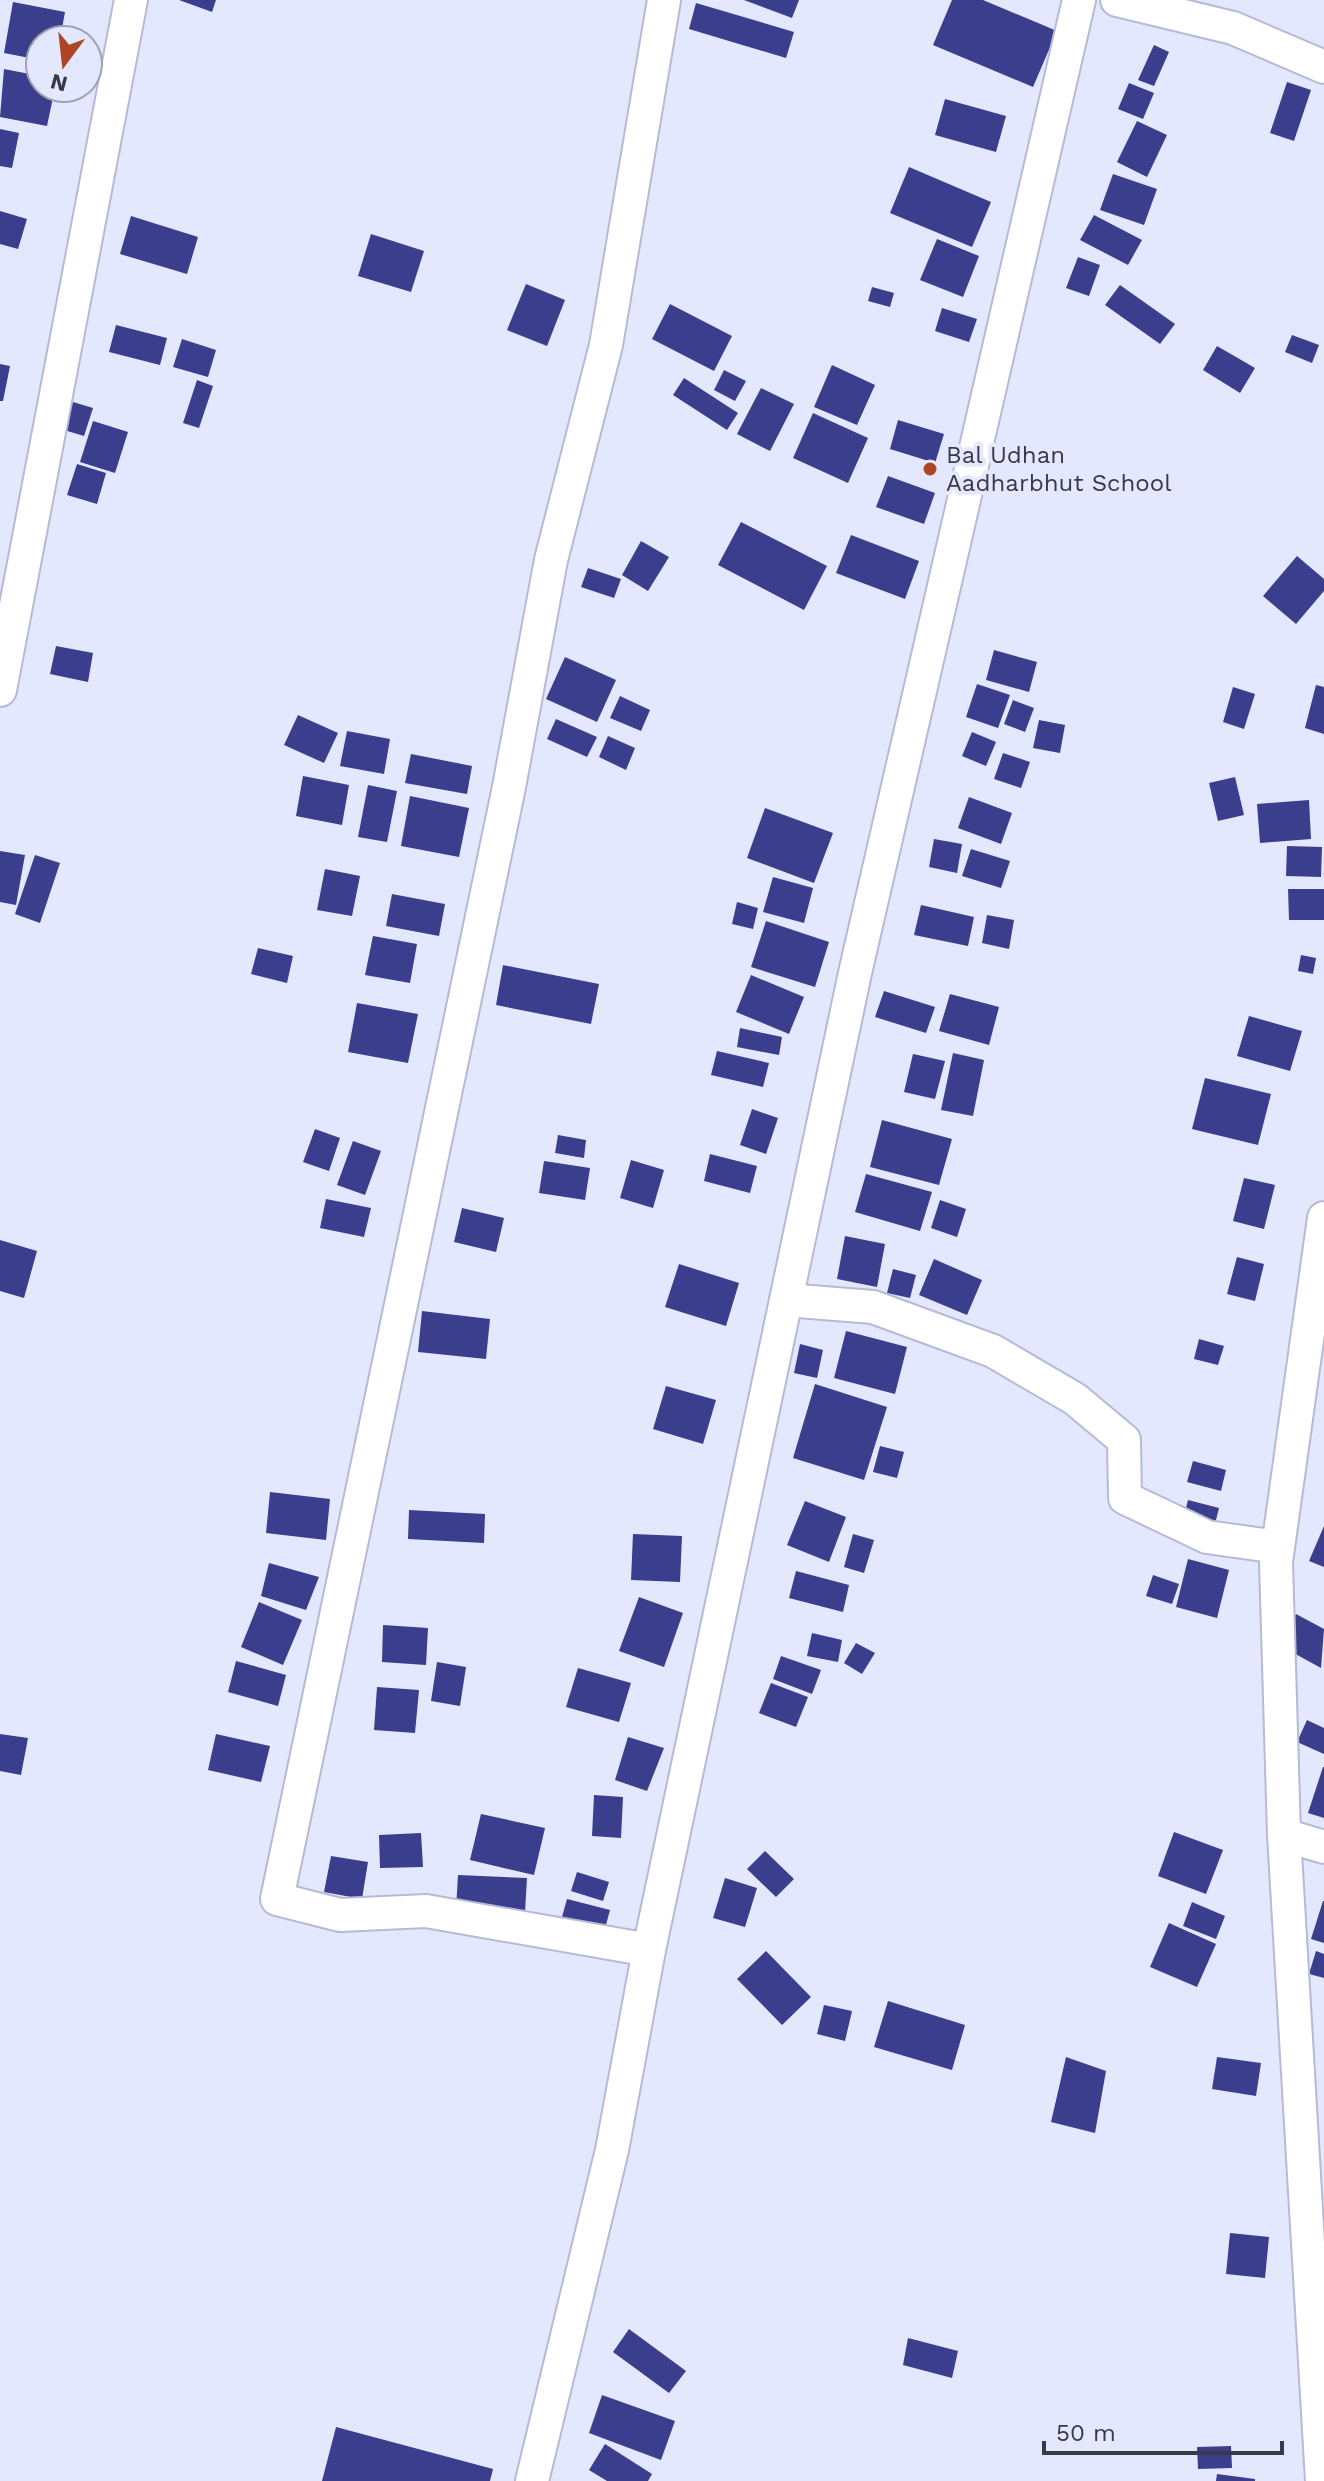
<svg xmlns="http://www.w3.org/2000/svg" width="1324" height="2481" viewBox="0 0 1324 2481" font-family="'Work Sans',sans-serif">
  <rect width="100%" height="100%" fill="#e4e8fe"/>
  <g fill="#3a3e8c">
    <path d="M179,0H216L212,12Z"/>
    <path d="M744,0H799L792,18Z"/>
    <path d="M952,0H983L1057,31L1033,87L933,45Z"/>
    <path d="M13,2L65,12L60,40H40V60L4,53Z"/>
    <path d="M696,3L794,32L786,58L689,29Z"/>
    <path d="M1154,45L1169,52L1154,86L1138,80Z"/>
    <path d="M4,69L40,76V88H55L47,126L0,117Z"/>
    <path d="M1287,82L1311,90L1294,141L1270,133Z"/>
    <path d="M1129,83L1154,93L1143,119L1118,109Z"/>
    <path d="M945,99L1006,116L996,152L935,135Z"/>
    <path d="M1137,121L1167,135L1147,177L1117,162Z"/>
    <path d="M0,129L19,133L12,168L0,166Z"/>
    <path d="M909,167L991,202L972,247L890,213Z"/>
    <path d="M1113,174L1157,189L1144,225L1100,210Z"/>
    <path d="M0,211L27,219L18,249L0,244Z"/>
    <path d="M1094,215L1142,240L1128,265L1080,240Z"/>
    <path d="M131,216L198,237L187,274L120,254Z"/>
    <path d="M371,234L424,251L411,292L358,276Z"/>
    <path d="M937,239L979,256L963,297L920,280Z"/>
    <path d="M1078,257L1100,265L1089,296L1066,288Z"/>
    <path d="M526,284L565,300L547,346L507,330Z"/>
    <path d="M1120,285L1175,324L1160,344L1105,305Z"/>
    <path d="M872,287L894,293L890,307L868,301Z"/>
    <path d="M670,304L732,336L714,371L652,339Z"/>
    <path d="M942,308L977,319L969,342L935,331Z"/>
    <path d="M116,325L167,338L160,365L109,352Z"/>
    <path d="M1292,335L1319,345L1312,363L1285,352Z"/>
    <path d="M182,339L216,350L208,377L173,367Z"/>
    <path d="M1217,346L1255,368L1240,393L1203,370Z"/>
    <path d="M0,364L10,366L3,401H0Z"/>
    <path d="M832,365L875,385L857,425L814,407Z"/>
    <path d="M724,370L746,381L735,401L714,390Z"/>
    <path d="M684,378L738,413L727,430L673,395Z"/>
    <path d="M197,380L213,386L199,428L183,423Z"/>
    <path d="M761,388L794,404L770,451L737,434Z"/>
    <path d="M73,402L93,408L84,436L64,430Z"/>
    <path d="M813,413L868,438L848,483L793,458Z"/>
    <path d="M898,420L944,434L935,463L890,449Z"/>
    <path d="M93,421L128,432L115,473L80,462Z"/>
    <path d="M77,464L106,473L97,504L67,495Z"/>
    <path d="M888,476L935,493L924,524L876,507Z"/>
    <path d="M741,522L827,566L804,610L718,565Z"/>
    <path d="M851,535L919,561L905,599L836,573Z"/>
    <path d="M641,541L669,557L648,591L622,575Z"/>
    <path d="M1297,556L1324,579V591L1296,624L1263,596Z"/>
    <path d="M588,568L621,579L614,598L581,587Z"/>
    <path d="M56,646L93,653L88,682L50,674Z"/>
    <path d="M994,650L1037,662L1029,692L986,680Z"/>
    <path d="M565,657L616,680L597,722L546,699Z"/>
    <path d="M977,684L1010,695L998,728L966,717Z"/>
    <path d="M1316,685L1324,687V734L1305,728Z"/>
    <path d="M1233,687L1255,694L1244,729L1223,722Z"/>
    <path d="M620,696L650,710L641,731L610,718Z"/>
    <path d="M1013,700L1034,708L1025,732L1004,724Z"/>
    <path d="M298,715L338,733L324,763L284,745Z"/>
    <path d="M556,719L597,737L587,757L547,739Z"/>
    <path d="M1039,720L1065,725L1060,753L1033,748Z"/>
    <path d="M347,731L390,739L384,774L340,766Z"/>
    <path d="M972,732L996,742L986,766L962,756Z"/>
    <path d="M608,736L635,748L626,770L599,757Z"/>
    <path d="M1003,753L1030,762L1021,788L994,779Z"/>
    <path d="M411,754L472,766L467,794L405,783Z"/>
    <path d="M303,776L349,785L342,825L296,816Z"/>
    <path d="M1235,777L1244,815L1218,821L1209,783Z"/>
    <path d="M368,785L397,791L387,842L358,837Z"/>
    <path d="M410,796L469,808L459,857L401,846Z"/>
    <path d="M969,797L1012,813L1001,844L958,828Z"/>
    <path d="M1309,800L1311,839L1260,843L1257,804Z"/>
    <path d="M765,808L833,833L814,883L747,858Z"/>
    <path d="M934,839L962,844L957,873L929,867Z"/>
    <path d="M1287,846L1322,847L1321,877L1286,876Z"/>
    <path d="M971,849L1010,861L1001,888L962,876Z"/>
    <path d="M0,851L25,855L16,905L0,902Z"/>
    <path d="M35,855L60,863L40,923L15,914Z"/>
    <path d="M325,869L360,876L352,916L317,910Z"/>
    <path d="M773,877L813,888L804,923L763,912Z"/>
    <path d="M1288,889H1324V920H1289Z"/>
    <path d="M392,894L445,904L439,936L386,926Z"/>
    <path d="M737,902L758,908L753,929L732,924Z"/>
    <path d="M921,905L974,917L968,946L914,935Z"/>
    <path d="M987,915L1014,920L1009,949L982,943Z"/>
    <path d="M766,921L829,942L815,987L751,967Z"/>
    <path d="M373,936L417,944L410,983L365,975Z"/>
    <path d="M258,948L293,956L287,983L251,974Z"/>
    <path d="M1301,955L1316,958L1313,974L1298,971Z"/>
    <path d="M503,965L599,984L591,1024L496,1005Z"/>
    <path d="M751,975L804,997L789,1034L736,1012Z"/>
    <path d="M884,991L935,1007L926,1033L875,1017Z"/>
    <path d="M950,994L999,1007L989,1045L939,1031Z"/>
    <path d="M357,1003L418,1014L408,1063L348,1052Z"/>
    <path d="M1249,1016L1302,1031L1290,1071L1237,1056Z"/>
    <path d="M740,1028L782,1037L779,1055L737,1047Z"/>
    <path d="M717,1051L769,1063L763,1087L711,1075Z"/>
    <path d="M953,1053L984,1060L973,1116L941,1110Z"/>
    <path d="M913,1054L945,1061L935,1099L904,1092Z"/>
    <path d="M1205,1078L1271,1094L1258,1145L1192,1129Z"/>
    <path d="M752,1109L778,1118L766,1154L740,1145Z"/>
    <path d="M882,1120L952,1139L939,1185L870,1167Z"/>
    <path d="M315,1129L340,1138L329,1171L303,1162Z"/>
    <path d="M558,1135L586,1140L584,1158L555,1153Z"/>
    <path d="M353,1141L381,1151L365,1195L337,1185Z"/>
    <path d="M710,1154L757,1166L750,1193L704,1181Z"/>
    <path d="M631,1160L664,1170L653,1208L620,1198Z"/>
    <path d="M544,1161L590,1168L585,1200L539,1193Z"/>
    <path d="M866,1174L932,1192L920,1231L855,1212Z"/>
    <path d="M1244,1178L1275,1185L1264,1229L1233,1221Z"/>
    <path d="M326,1199L371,1208L364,1237L320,1228Z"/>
    <path d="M940,1200L966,1209L957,1237L931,1228Z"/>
    <path d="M462,1208L504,1218L496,1252L454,1242Z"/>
    <path d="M845,1236L885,1244L877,1287L837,1279Z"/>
    <path d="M0,1240L37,1251L24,1298L0,1291Z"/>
    <path d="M1237,1257L1264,1264L1255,1301L1227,1294Z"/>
    <path d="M934,1259L982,1280L967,1315L919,1295Z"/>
    <path d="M679,1264L739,1283L726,1326L665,1307Z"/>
    <path d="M893,1269L916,1275L910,1298L887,1293Z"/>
    <path d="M422,1311L490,1319L486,1359L418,1352Z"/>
    <path d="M846,1331L907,1347L895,1394L834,1378Z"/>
    <path d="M1199,1339L1224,1346L1218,1365L1194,1359Z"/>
    <path d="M800,1344L823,1350L817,1378L794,1373Z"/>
    <path d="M815,1384L887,1407L864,1480L793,1458Z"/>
    <path d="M666,1386L716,1400L703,1444L653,1429Z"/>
    <path d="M880,1446L904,1452L897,1478L873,1472Z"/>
    <path d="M1193,1461L1226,1470L1221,1491L1187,1482Z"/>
    <path d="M270,1492L330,1499L326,1540L266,1533Z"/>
    <path d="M1188,1500L1219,1508L1215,1524L1184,1516Z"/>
    <path d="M805,1501L846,1517L829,1562L787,1545Z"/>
    <path d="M409,1510L485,1514L484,1543L408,1539Z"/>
    <path d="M1324,1526V1567L1309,1561Z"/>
    <path d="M633,1534L682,1536L680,1582L631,1580Z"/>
    <path d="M853,1534L874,1540L864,1573L844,1567Z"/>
    <path d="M1188,1559L1229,1570L1217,1618L1176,1607Z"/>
    <path d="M269,1563L319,1577L306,1610L261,1596Z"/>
    <path d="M796,1571L849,1585L843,1612L789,1598Z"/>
    <path d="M1153,1575L1179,1584L1172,1604L1146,1596Z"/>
    <path d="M639,1597L683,1613L664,1667L619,1651Z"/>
    <path d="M259,1602L302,1620L283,1665L241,1647Z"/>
    <path d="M1296,1614L1324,1629L1321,1668L1279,1645Z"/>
    <path d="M383,1625L428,1628L426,1665L382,1662Z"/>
    <path d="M812,1633L842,1640L838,1662L807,1656Z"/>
    <path d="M856,1643L875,1653L862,1674L844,1663Z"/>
    <path d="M781,1656L821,1670L812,1694L773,1679Z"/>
    <path d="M236,1661L286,1675L278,1706L228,1692Z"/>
    <path d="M437,1662L466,1667L460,1706L431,1701Z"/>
    <path d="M578,1668L631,1683L619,1722L566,1707Z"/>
    <path d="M771,1683L808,1697L796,1727L759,1713Z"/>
    <path d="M377,1687L419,1690L415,1733L374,1730Z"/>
    <path d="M1307,1720L1324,1728V1754L1297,1742Z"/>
    <path d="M0,1734L28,1738L21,1775L0,1771Z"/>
    <path d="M216,1734L270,1746L261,1782L208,1770Z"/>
    <path d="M628,1737L664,1748L647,1791L615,1780Z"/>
    <path d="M1323,1767H1324V1818L1308,1813Z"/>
    <path d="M594,1795L623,1797L621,1838L592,1836Z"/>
    <path d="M481,1814L545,1828L534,1875L470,1860Z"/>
    <path d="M1174,1832L1223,1850L1206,1894L1158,1876Z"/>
    <path d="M421,1833L423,1867L380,1868L379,1835Z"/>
    <path d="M765,1851L794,1879L776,1897L747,1869Z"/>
    <path d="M331,1856L368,1862L362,1899L324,1892Z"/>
    <path d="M577,1872L609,1882L603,1901L571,1891Z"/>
    <path d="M458,1875L527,1878L525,1912L456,1909Z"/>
    <path d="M725,1878L757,1888L745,1927L713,1918Z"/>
    <path d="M567,1899L610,1910L603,1936L560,1924Z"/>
    <path d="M1323,1901H1324V1943L1311,1939Z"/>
    <path d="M1192,1902L1225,1916L1216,1939L1183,1926Z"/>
    <path d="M1169,1923L1216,1944L1197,1987L1150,1967Z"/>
    <path d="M766,1951L811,1997L782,2025L737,1979Z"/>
    <path d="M1316,1951L1324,1954V1978L1309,1974Z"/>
    <path d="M888,2001L965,2025L952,2070L874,2047Z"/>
    <path d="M824,2005L852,2011L845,2041L817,2034Z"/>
    <path d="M1066,2057L1106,2071L1095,2133L1051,2122Z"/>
    <path d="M1217,2057L1261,2063L1256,2096L1212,2089Z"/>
    <path d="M1230,2233L1269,2237L1265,2278L1226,2274Z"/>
    <path d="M629,2329L686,2371L669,2393L613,2352Z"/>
    <path d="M908,2338L958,2351L952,2378L903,2365Z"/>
    <path d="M602,2395L675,2421L661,2460L589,2433Z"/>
    <path d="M336,2427L493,2469L490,2481H322Z"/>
    <path d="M605,2444L652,2474L648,2481H607L589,2470Z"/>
    <path d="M1231,2446L1232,2468L1198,2469L1197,2447Z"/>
    <path d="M1217,2474L1255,2479V2481H1216Z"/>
  </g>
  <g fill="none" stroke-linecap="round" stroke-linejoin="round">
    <g stroke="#b6bad5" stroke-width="36">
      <g id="street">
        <path d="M1117,0L1233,28L1324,67"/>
        <path d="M0,690L131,0"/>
        <path d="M786,1300L873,1307L993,1351L1075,1399L1124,1440L1125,1498L1207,1537L1278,1547"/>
        <path d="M1284,1835L1324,1847"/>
        <path d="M649,1950L426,1911L340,1915L277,1899L509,787L551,560L606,345L664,0"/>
        <path d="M532,2481L612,2150L649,1950L855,973L1079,0"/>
        <path d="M1322,2481L1284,1835L1276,1562L1324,1218"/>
      </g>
    </g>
    <use href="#street" stroke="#fff" stroke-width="32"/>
  </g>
  <circle fill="#ae4625" stroke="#e4e8fe" stroke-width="3" cx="930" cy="469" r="8"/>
  <g text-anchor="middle" stroke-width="8" stroke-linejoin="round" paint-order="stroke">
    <g font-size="24" fill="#383a45" stroke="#e4e8fe" text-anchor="start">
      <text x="946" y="463">Bal Udhan<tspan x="946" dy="28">Aadharbhut School</tspan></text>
    </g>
  </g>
  <g transform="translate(64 64) rotate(195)"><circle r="38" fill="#e4e8fe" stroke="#9fa2b4" stroke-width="2"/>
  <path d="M0-6L14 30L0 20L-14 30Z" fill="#ae4625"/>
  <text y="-12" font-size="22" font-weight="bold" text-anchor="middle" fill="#383a45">N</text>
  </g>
  <path d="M1044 2441v12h238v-12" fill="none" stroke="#383a45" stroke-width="4"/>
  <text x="1056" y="2441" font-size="24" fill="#383a45" stroke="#e4e8fe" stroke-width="6" paint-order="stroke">50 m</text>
</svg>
